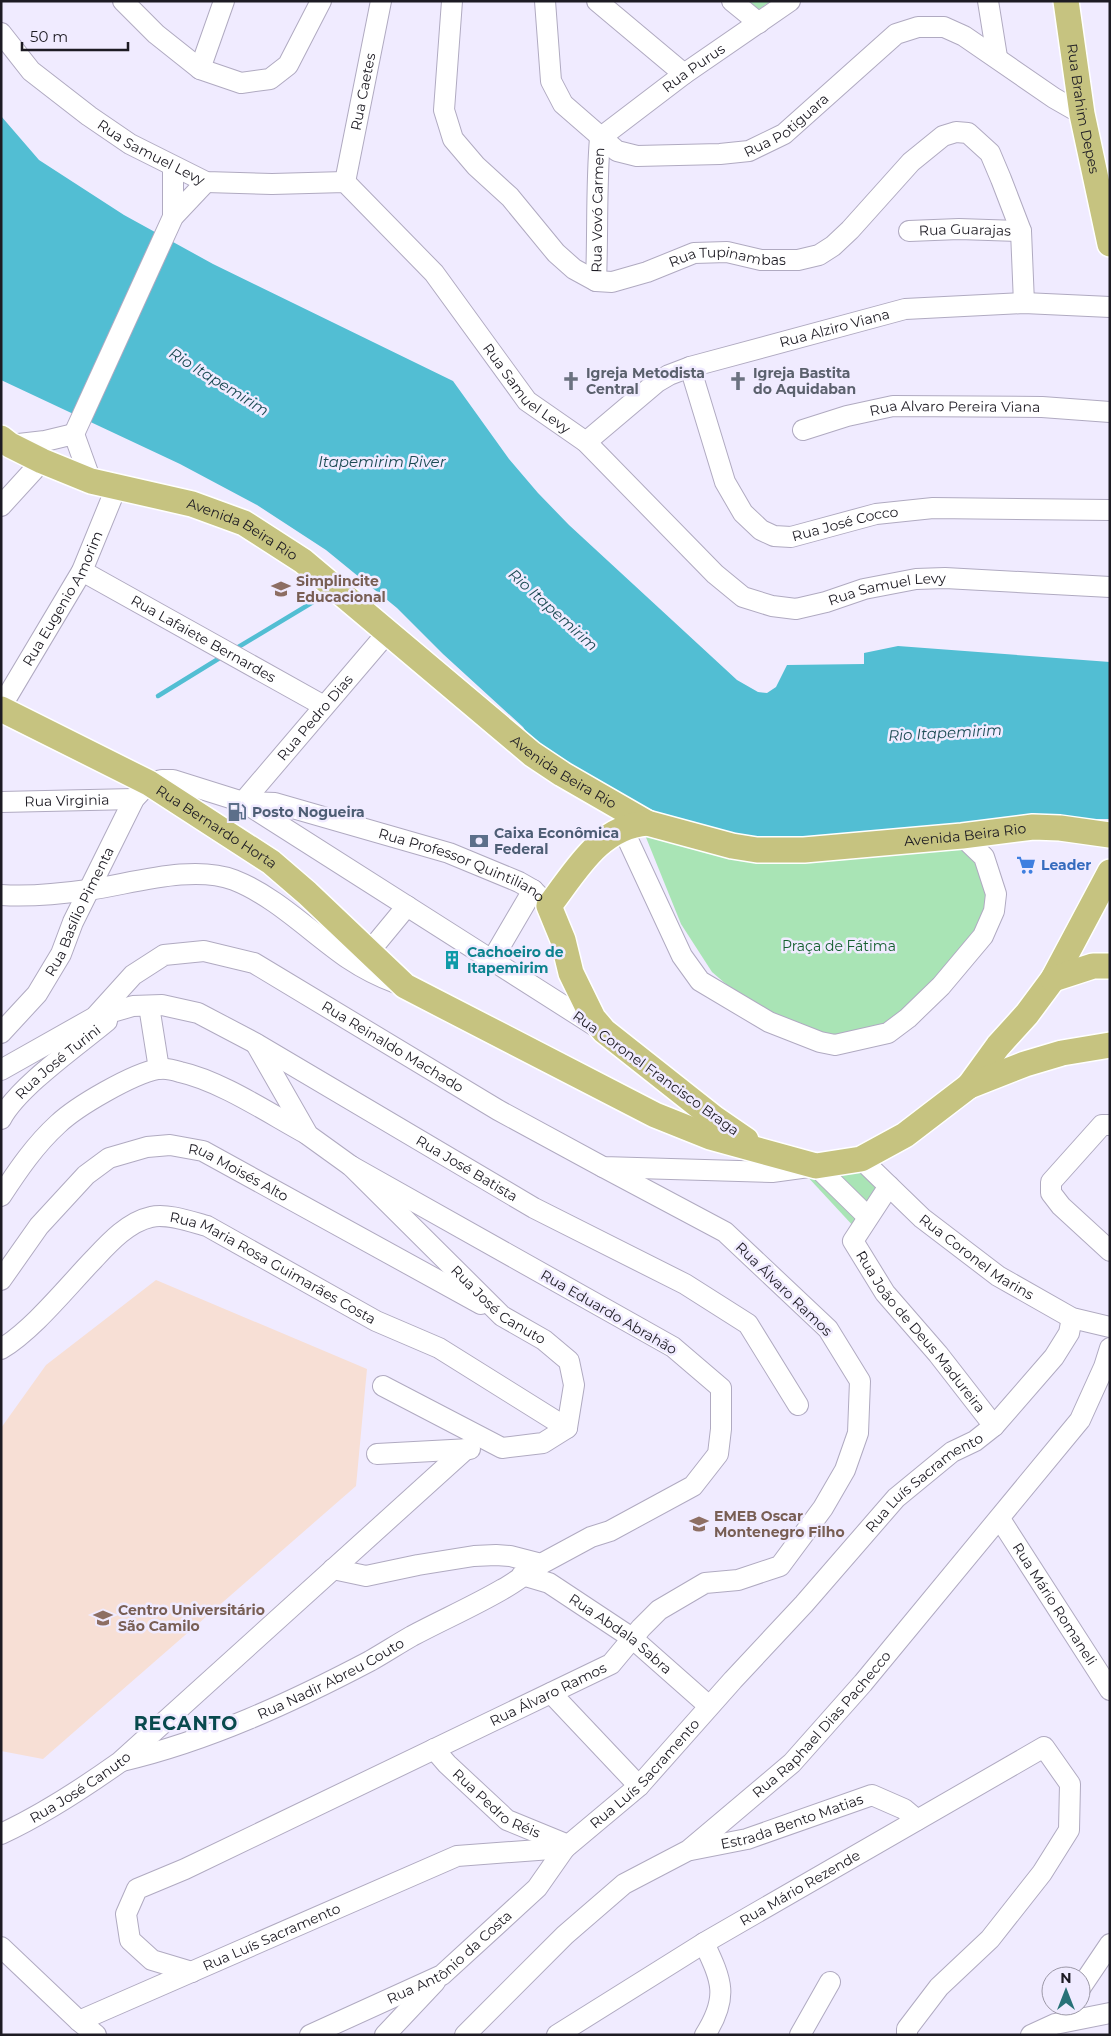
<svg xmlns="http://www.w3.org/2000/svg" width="1111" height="2036" viewBox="0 0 1111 2036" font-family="Montserrat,sans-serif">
  <rect width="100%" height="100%" fill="#f0ebff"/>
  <path fill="#f7dfd5" d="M156,1280L367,1369L356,1486L43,1759L1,1751V1428L46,1365Z"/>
  <g fill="#a9e4b5">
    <path d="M744,1H771L756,11Z"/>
    <path d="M643,830L960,848L982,868L989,899L977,932L919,999L881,1027L832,1043L756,1010L712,972L681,924Z"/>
    <path d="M862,1166L883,1187L856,1229L805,1174Z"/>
  </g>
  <path fill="#52bed3" d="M1,116L39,160L124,215L213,264L453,381L509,459L538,493L569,525L737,680L758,692L767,693L776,687L787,665L864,664V653L898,646L1110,662V819H1069L767,843L675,823L590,783L541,754L523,727L443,654L397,608L326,550L257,505L180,464L1,380Z"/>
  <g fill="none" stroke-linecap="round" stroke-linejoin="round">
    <g stroke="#52bed3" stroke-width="4.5">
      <path d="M235,649L328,593"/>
      <path d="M158,696L223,656"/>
    </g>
    <g stroke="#b0aac1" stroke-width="22">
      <g id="minor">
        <path d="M123,1L156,34L200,69L241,83L270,79L288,65L321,1"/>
        <path id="s1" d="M452,1L444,110L453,139L476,166L510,197L556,253L574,269L596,281L612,282L647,272L694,253L727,252L761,260H798L819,255L833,246L850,230L911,162L943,136L956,132L968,133L990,153L1001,179L1021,231L1024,303"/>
        <path id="s2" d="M545,1L551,81L563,104L617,151L637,156L720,154L749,151L784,134L896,34L918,27H944L964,36L1054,98L1082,114"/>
        <path d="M597,1L684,74"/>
        <path d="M732,1L759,23"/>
        <path d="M988,1L997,57"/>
        <path id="s3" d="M1,33L31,71L89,116L130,144L206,182L272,184L345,182L434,273L527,401L586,442L715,574L743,597L772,606L796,609L826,602L864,589L916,579L945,578L1110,587"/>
        <path d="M200,69L224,1"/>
        <path d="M173,167V217"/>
        <path id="s4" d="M345,182L381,1"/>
        <path id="s5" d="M909,231L959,229L1021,231"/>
        <path id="s6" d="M596,281C598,234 596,186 600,138L684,74L790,1"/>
        <path id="s7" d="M690,367L725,482L743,513L761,530L774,536L791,537L876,514L933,508L1110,510"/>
        <path id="s8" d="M803,430L847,416L893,406L1042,407L1110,412"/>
        <path d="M74,434L173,217L206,182"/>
        <path id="s9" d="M586,442L657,382L669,375L690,367L905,309L1024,303L1110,307"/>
        <path d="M10,445L45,441L74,434L91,481"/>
        <path d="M1,506L42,461"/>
        <path id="s10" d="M82,571L324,706"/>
        <path id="s11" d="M1,707L82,571L116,488"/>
        <path id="s12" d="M1,802L134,799"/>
        <path id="s13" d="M243,802L387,633"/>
        <path d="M245,803L600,1029"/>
        <path d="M622,827L682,956L700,981L769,1022L820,1042L835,1045L888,1033L908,1018L941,986L983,936L994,911L996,894L984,857L962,836"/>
        <path d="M1,895C30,897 60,894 88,890C131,884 192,864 234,880C277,897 311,933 349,959C364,969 380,977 396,983"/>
        <path d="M369,952L407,906"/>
        <path d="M492,960L533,890"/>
        <path d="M149,1006L159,1069"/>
        <path id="s14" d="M95,1017L133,1006L162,1005L198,1013L255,1043L534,1208L685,1284L748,1324L798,1405"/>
        <path id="s15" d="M1,1033L37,994L61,954L73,922L134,799L149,783L162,780H173L243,802L275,803L449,853L519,882L533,890L549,906"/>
        <path id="s16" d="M256,1044L308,1135L351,1166L502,1316L544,1340L569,1361L574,1385L567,1428L543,1443L502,1448L383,1386"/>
        <path id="s17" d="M1,1070L95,1017L133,975L164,955L204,951L254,963L498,1110L603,1167L772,1172L816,1166L868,1217"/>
        <path id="s18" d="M1,1119C18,1087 77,1046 107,1021"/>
        <path d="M1110,1125H1102L1051,1182V1193L1061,1206L1110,1251"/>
        <path id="s19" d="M861,1159L922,1218L998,1276L1072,1318L1110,1327"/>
        <path id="s20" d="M889,1186L853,1241L885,1293L938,1354L994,1426"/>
        <path d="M1,1196C18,1170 35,1145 58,1124C77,1106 132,1074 158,1069C164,1068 174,1070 180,1072C221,1081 270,1114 307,1134"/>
        <path id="s21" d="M1,1280L39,1226L86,1175L109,1158L147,1147L170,1145L203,1151L481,1304"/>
        <path id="s22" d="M1,1349C33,1330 67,1287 94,1259C109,1243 128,1222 151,1217C167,1213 192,1222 207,1226L376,1321L439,1348L567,1428"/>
        <path d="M377,1454L470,1449"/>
        <path id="s23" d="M1000,1519L1110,1690"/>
        <path d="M333,1569L366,1576L418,1565L474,1556L496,1555L510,1556L541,1564L591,1537L610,1531L693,1486L718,1454L721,1429V1388L673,1347L351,1166"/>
        <path id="s24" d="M522,1575L549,1583L632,1638L709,1706"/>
        <path d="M551,1693L639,1786"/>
        <path id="s25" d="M434,1749L447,1764L507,1820L568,1845"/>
        <path id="s26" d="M122,1761C208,1741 292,1702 370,1661C384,1653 398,1644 412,1636C442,1620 474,1606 503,1589C516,1582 528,1572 541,1564"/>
        <path id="s27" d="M1,1834C44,1814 82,1789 120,1762L466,1449"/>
        <path id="s28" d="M691,1850L747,1839L872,1795L904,1809L917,1820"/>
        <path d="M704,1943C722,1981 729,1997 705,2035"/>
        <path d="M1,1947L79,2021L96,2035"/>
        <path id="s29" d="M192,1972L152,1960L130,1940L126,1914L137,1889L185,1869L611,1664L641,1628L659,1610L705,1583L738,1580L780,1566L823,1508L845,1470L858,1433L860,1381L828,1329L725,1232L603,1167"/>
        <path d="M1081,1987L1110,1944"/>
        <path id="s30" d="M79,2021L457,1856L565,1848L639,1786L733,1680L804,1604L896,1498L952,1452L975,1441L994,1426L1054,1357L1069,1333L1072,1318"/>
        <path id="s31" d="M310,2035L442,1975L537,1888L565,1848"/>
        <path d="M385,2035L435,1982"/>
        <path id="s32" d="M465,2035L565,1935L624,1884L689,1850L792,1763L863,1683L1080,1420L1104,1367L1110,1348"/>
        <path id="s33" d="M557,2035L704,1943L1044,1747L1070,1784L1069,1830L1042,1873L990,1939L939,1987L907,2029V2035"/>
        <path d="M800,2035L830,1982"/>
        <path d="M1031,2035L1055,2024L1110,2013"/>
      </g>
    </g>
    <g stroke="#fff" stroke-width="28">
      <g id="major">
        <path id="s34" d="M1066,1L1082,114L1110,244"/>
        <path id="s35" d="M1,438L10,445L42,461L91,481L192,504L244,523L303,561L532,754L562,774L647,823L732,846L757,850H804L962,836L1033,827L1060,828L1110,835"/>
        <path id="s36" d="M1,709L149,783L271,862L307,893L405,986L655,1115L710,1137L816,1166L861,1159L905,1135L969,1086L998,1046L1027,1014L1053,979L1110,872"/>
        <path d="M647,823C599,827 576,871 549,906L563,940L571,973L593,1018L604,1031L714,1118L746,1140"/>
        <path d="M1053,979L1093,966H1110"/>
        <path d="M969,1086L1025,1064L1062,1053L1110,1045"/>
      </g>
    </g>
    <use href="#minor" stroke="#fff" stroke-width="20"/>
    <use href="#major" stroke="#c6c380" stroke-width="25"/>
  </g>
  <defs>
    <g id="church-bare" transform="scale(1.5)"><path d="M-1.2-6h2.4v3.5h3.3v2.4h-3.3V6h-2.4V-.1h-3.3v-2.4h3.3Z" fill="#6b7280" stroke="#f0ebff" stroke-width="2.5" paint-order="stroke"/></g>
    <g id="university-bare" transform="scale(1.5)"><path d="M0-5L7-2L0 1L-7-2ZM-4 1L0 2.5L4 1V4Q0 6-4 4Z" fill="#8d6e63" stroke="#f0ebff" stroke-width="2.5" paint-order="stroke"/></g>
    <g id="fuel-bare" transform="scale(1.5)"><path d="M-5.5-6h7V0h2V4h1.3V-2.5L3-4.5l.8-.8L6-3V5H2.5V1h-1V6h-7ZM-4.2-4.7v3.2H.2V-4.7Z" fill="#5c6f8a" stroke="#f0ebff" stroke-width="2.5" paint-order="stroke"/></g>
    <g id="bank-bare" transform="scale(1.5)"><path d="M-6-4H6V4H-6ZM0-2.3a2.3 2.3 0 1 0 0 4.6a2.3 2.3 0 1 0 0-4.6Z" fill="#5c6f8a" stroke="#f0ebff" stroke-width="2.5" paint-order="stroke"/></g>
    <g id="supermarket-bare" transform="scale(1.5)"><path d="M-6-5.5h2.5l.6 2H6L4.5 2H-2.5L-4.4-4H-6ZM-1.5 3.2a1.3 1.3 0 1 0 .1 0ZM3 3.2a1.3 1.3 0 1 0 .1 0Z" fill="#3f7fe0" stroke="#f0ebff" stroke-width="2.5" paint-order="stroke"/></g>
    <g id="building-bare" transform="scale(1.5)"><path d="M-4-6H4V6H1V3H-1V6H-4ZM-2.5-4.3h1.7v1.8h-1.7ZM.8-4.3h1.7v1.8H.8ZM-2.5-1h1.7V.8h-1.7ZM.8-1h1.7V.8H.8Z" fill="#0f9aa8" stroke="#f0ebff" stroke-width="2.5" paint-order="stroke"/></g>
    <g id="school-bare" transform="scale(1.5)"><path d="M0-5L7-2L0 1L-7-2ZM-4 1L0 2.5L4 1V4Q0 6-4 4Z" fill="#8d6e63" stroke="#f0ebff" stroke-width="2.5" paint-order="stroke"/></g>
  </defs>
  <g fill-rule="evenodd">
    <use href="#church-bare" x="571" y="381"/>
    <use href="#church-bare" x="738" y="381"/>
    <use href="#university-bare" x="281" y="589"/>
    <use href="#fuel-bare" x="237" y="812"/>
    <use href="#bank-bare" x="479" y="841"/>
    <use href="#supermarket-bare" x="1026" y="865"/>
    <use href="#building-bare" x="452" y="960"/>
    <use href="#school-bare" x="699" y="1524"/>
    <use href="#university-bare" x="103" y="1618"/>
  </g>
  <g text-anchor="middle" stroke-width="5" stroke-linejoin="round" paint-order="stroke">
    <g font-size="14" fill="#1d1b23" stroke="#f0ebff">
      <text dy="5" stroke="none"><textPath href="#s6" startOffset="260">Rua Purus</textPath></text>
      <text dy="5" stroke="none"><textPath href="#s4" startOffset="92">Rua Caetes</textPath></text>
      <text dy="5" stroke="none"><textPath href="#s34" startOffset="109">Rua Brahim Depes</textPath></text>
      <text dy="5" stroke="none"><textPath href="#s2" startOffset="356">Rua Potiguara</textPath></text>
      <text dy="5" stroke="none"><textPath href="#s3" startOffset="194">Rua Samuel Levy</textPath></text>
      <text dy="5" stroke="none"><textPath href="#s6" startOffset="71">Rua Vovó Carmen</textPath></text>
      <text dy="5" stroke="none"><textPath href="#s5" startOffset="56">Rua Guarajas</textPath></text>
      <text dy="5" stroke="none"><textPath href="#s1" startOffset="479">Rua Tupinambas</textPath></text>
      <text dy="5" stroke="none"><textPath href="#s9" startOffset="279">Rua Alziro Viana</textPath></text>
      <text dy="5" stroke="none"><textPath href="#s3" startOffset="672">Rua Samuel Levy</textPath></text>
      <text dy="5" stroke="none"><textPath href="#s8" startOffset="155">Rua Alvaro Pereira Viana</textPath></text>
      <text dy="5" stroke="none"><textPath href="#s7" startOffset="268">Rua José Cocco</textPath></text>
      <text dy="5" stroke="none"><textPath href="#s35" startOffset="260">Avenida Beira Rio</textPath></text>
      <text dy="5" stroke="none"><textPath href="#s3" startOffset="1122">Rua Samuel Levy</textPath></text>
      <text dy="5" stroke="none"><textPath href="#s11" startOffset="125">Rua Eugenio Amorim</textPath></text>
      <text dy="5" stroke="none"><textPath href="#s10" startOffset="139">Rua Lafaiete Bernardes</textPath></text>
      <text dy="5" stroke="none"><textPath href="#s13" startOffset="111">Rua Pedro Dias</textPath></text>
      <text dy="5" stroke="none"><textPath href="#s35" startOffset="665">Avenida Beira Rio</textPath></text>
      <text dy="5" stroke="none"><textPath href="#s12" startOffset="66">Rua Virginia</textPath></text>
      <text dy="5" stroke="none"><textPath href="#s36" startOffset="246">Rua Bernardo Horta</textPath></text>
      <text dy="5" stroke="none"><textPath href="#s35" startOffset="1085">Avenida Beira Rio</textPath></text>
      <text dy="5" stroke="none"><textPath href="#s15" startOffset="620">Rua Professor Quintiliano</textPath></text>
      <text dy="5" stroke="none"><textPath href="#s15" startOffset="146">Rua Basílio Pimenta</textPath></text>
      <text dy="5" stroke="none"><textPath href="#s17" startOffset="455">Rua Reinaldo Machado</textPath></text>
      <text dy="5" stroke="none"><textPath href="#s18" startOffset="81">Rua José Turini</textPath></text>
      <text transform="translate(656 1073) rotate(36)" y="5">Rua Coronel Francisco Braga</text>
      <text dy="5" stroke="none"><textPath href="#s14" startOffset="416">Rua José Batista</textPath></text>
      <text dy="5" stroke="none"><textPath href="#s21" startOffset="301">Rua Moisés Alto</textPath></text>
      <text dy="5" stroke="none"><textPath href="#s19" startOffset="152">Rua Coronel Marins</textPath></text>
      <text dy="5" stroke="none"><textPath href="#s22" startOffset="336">Rua Maria Rosa Guimarães Costa</textPath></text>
      <text transform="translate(784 1289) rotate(44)" y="5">Rua Álvaro Ramos</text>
      <text dy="5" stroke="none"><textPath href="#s16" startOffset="361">Rua José Canuto</textPath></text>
      <text transform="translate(609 1312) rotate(30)" y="5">Rua Eduardo Abrahão</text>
      <text dy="5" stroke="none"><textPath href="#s20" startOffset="179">Rua João de Deus Madureira</textPath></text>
      <text dy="5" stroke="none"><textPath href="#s30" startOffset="1035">Rua Luís Sacramento</textPath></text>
      <text dy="5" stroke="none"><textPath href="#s23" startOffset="101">Rua Mário Romaneli</textPath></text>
      <text dy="5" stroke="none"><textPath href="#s24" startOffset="116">Rua Abdala Sabra</textPath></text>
      <text dy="5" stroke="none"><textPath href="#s26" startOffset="225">Rua Nadir Abreu Couto</textPath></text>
      <text dy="5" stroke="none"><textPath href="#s29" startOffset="580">Rua Álvaro Ramos</textPath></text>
      <text dy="5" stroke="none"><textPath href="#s32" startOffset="476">Rua Raphael Dias Pachecco</textPath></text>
      <text dy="5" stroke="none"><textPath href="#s30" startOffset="630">Rua Luís Sacramento</textPath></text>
      <text dy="5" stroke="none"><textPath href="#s27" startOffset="92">Rua José Canuto</textPath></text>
      <text dy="5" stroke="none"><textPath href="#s25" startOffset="84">Rua Pedro Réis</textPath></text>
      <text dy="5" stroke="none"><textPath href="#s28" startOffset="105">Estrada Bento Matias</textPath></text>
      <text dy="5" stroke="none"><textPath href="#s33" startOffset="284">Rua Mário Rezende</textPath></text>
      <text dy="5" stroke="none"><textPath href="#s30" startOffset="210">Rua Luís Sacramento</textPath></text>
      <text dy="5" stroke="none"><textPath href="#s31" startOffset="161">Rua Antônio da Costa</textPath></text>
    </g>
    <g font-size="14" font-weight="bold" fill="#5b616d" stroke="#f0ebff" text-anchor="start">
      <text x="586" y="378">Igreja Metodista<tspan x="586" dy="16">Central</tspan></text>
      <text x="753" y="378">Igreja Bastita<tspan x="753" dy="16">do Aquidaban</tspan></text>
    </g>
    <g font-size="14" font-weight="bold" fill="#785e54" stroke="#f0ebff" text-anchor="start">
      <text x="296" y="586">Simplincite<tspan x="296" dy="16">Educacional</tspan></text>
      <text x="714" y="1521">EMEB Oscar<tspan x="714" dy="16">Montenegro Filho</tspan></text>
      <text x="118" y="1615">Centro Universitário<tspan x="118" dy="16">São Camilo</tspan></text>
    </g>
    <g font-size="14" font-weight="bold" fill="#4e5e75" stroke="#f0ebff" text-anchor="start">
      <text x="252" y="817">Posto Nogueira</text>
      <text x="494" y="838">Caixa Econômica<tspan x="494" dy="16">Federal</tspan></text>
    </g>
    <g font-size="14" font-weight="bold" fill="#366cbe" stroke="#f0ebff" text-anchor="start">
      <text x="1041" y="870">Leader</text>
    </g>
    <g font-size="14" fill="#135e2e" stroke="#f0ebff">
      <text x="839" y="951">Praça de Fátima</text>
    </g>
    <g font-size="14" font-weight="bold" fill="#0d838f" stroke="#f0ebff" text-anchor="start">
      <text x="467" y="957">Cachoeiro de<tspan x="467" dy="16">Itapemirim</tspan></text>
    </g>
    <g font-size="15" font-style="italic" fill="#1c4b54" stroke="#f0ebff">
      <text transform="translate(219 382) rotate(32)" y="5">Rio Itapemirim</text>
      <text x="382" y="467">Itapemirim River</text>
      <text transform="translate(553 610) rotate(42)" y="5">Rio Itapemirim</text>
      <text transform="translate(945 733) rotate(-3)" y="5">Rio Itapemirim</text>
    </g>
    <g font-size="19" font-weight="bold" letter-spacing="1" fill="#094a4e" stroke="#f0ebff">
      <text x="186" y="1730">RECANTO</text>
    </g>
  </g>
  <rect width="1111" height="2036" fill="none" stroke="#1d1b23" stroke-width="5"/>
  <g transform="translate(1066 1991)"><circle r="24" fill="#f0ebff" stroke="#9c98a7"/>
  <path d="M0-4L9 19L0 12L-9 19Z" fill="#287278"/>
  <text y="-8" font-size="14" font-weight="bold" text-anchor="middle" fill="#1d1b23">N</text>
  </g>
  <path d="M22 42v8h106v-8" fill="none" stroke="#1d1b23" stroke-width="2.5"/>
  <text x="30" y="42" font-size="15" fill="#1d1b23" stroke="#f0ebff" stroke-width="4" paint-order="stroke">50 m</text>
</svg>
